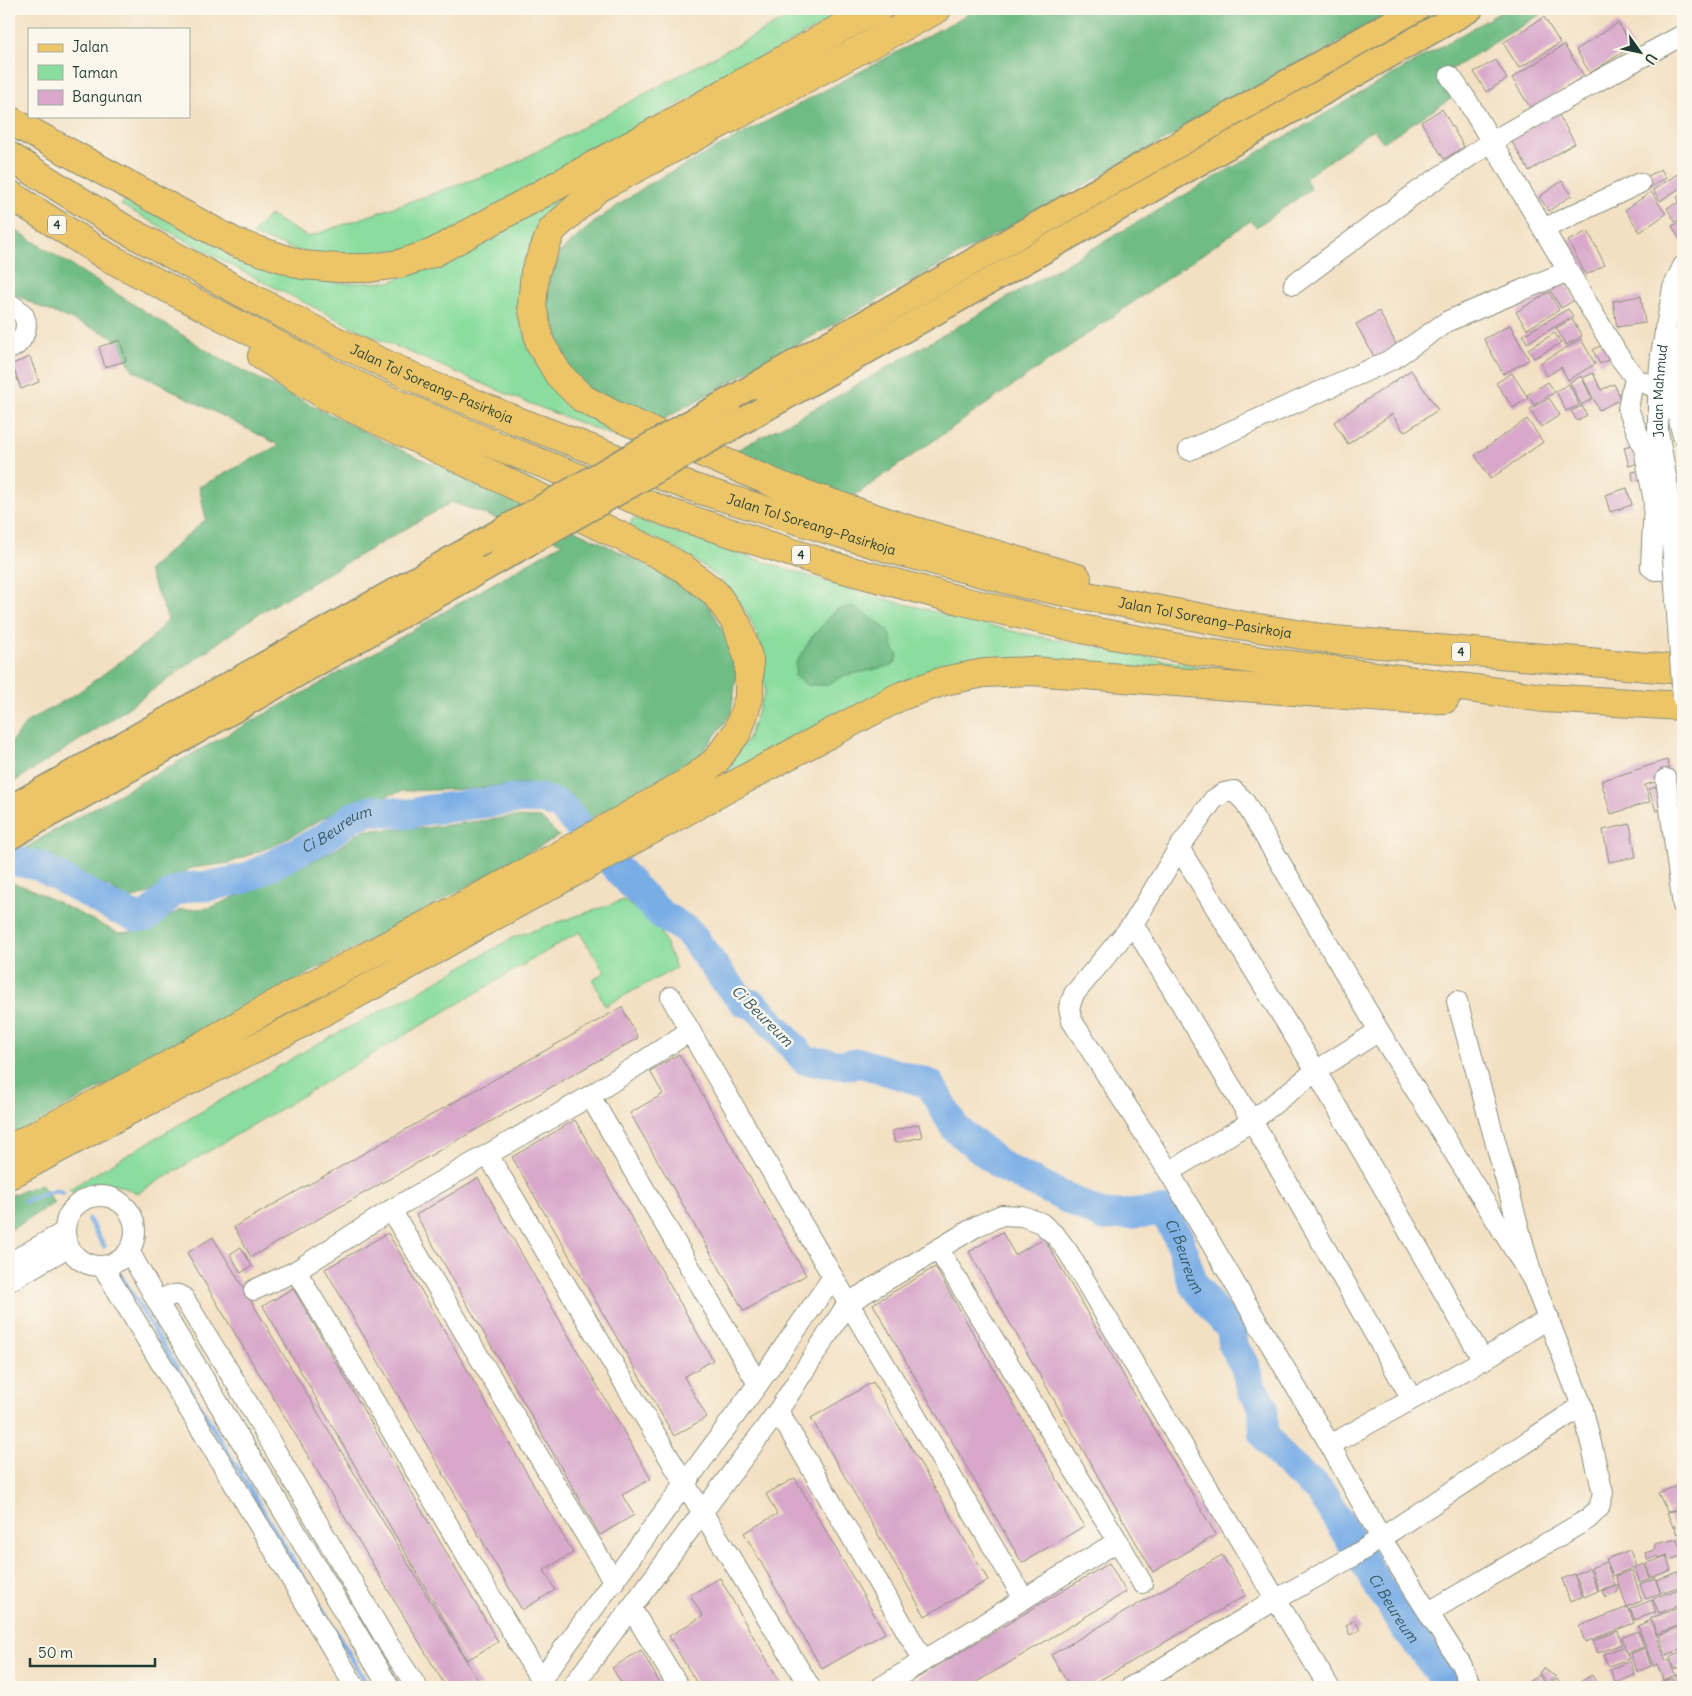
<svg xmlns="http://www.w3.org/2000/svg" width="1692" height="1696" viewBox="0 0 1692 1696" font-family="Delius,sans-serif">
  <rect width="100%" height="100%" fill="#fbf7ec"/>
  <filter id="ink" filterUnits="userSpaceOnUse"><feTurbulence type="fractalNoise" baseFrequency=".02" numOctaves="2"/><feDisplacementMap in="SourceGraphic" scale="10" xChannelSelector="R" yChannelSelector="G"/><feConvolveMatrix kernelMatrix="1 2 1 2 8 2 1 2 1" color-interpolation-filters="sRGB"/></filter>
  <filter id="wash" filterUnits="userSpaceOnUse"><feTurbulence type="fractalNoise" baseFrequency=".0096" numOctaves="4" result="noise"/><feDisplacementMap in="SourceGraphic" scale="20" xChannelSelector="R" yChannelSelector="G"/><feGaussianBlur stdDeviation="1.12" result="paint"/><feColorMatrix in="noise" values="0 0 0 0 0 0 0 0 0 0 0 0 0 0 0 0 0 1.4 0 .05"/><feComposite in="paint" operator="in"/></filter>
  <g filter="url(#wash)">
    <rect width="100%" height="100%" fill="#f3e0c3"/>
    <g fill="#8add9e" stroke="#548d69">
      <path d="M804,9H850L418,249L330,261L252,235L269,215L308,237L506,168Z"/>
      <path d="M605,173L521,275L518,313L532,356L637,438L634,444L521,400L367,334L242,271L121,205L127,197L215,243L281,273L341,283L390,282L453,257Z"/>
      <path d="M633,518L727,550L869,595L1016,632L1227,672L1225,681L937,673L706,786L747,741L765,691L762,647L748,615L721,579L681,551L629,527Z"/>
      <path d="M624,900L659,928L676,968L605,1006L593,980L605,972L579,932L138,1193L111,1183L91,1184L73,1193L69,1189L317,1044L416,993L514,937Z"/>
    </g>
    <g fill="#6fbc85" stroke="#477c5c">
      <path d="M978,9H1393L1337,44L655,424L609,404L573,377L544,324L545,289L560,252L597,220L649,184Z"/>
      <path d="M1506,9H1552L1536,17L1442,75L1454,97L1383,142L1373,129L1305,178L1311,189L1256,227L1250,221L851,498L776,470L735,451L829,401Z"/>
      <path d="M9,226L222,360L399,449L476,483L637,560L698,592L716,617L738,663L731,714L697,760L632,798L591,818L574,799L529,783L467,789L403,791L342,808L275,845L229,863L191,868L167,883L145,895L128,899L108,886L75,879L53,856L22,850L65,824L325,681L563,543L452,502L258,614L111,720L9,785V745L27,722L76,694L150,640L168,619L148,570L206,519L199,487L279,445L133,370L112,336L40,307L9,291Z"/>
      <path d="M852,606C861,612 883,624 889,632C894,641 889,645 898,655L894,665L843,676L826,685H807L795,676L796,663L812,637L836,610Z"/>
      <path d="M511,817L541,818L559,836L9,1138V882L29,888L118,933L144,931L180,910L210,908L279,877L335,850L363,830L425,828Z"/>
      <path d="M41,1184L54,1203L9,1231V1196Z"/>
    </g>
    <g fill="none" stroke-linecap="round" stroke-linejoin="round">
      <g stroke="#79ade6" stroke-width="5">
        <path d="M25,1201L56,1190L63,1193"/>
        <path d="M89,1220L104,1246"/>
        <path d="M119,1272L369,1687"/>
      </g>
      <path stroke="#79ade6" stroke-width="30" id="s1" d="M9,860L39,866L114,908L136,917H147L172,893L186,887L210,886L247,878L324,838L354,816L373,810L410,814L427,810L516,799H543L561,806L633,886L662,915L689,932L725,981L744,1002L755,1005L805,1060L842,1065L861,1063L930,1084L955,1128L1003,1167L1103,1216L1164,1211L1179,1239L1193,1283L1213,1309L1232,1330L1233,1346L1245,1366L1251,1388L1263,1405L1264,1434L1285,1461L1320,1491L1405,1628L1441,1674L1448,1687"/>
    </g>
    <g id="blocks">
      <g fill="#d8a7ca">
        <path d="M1544,17L1560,43L1519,68L1503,43Z"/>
        <path d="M1618,23L1633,46L1590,73L1576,50Z"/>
        <path d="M1564,45L1584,76L1531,109L1512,78Z"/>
        <path d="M1496,60L1507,79L1486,92L1474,72Z"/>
        <path d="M1442,109L1464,147L1444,159L1421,122Z"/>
        <path d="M1557,112L1575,143L1529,171L1511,140Z"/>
        <path d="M1661,169L1666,178L1649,188L1643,179Z"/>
        <path d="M1679,173L1683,179V186L1660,201L1653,190Z"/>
        <path d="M1562,181L1572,195L1549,211L1539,197Z"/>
        <path d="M1651,192L1666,214L1640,232L1625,210Z"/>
        <path d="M1683,194V208L1677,197Z"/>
        <path d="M1679,202L1683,210V217L1675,222L1667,208Z"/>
        <path d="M1683,220V245L1672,226Z"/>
        <path d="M1588,231L1605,265L1586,275L1568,241Z"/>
        <path d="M1564,282L1575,300L1561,308L1550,290Z"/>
        <path d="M1549,292L1559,310L1527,329L1516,312Z"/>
        <path d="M1641,296L1645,323L1617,327L1613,301Z"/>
        <path d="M1568,309L1573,316L1527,343L1523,335Z"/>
        <path d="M1379,311L1398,348L1376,360L1356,324Z"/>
        <path d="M1572,319L1582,336L1566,345L1556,328Z"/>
        <path d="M1510,325L1529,360L1503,374L1484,339Z"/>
        <path d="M1555,333L1561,343L1534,358L1528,349Z"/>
        <path d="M1581,339L1595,364L1568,380L1561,367L1547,376L1540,363Z"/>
        <path d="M120,340L126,361L105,367L99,347Z"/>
        <path d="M1605,343L1612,358L1600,364L1593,350Z"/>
        <path d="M30,357L39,382L21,389L12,364Z"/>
        <path d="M1411,370L1438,410L1404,432L1392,414L1348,444L1334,422Z"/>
        <path d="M1512,373L1528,398L1513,408L1496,383Z"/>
        <path d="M1593,373L1601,390L1614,384L1621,399L1599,410L1583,378Z"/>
        <path d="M1581,376L1592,399L1581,405L1570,382Z"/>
        <path d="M1548,382L1555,392L1534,405L1527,395Z"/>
        <path d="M1569,384L1579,405L1566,411L1556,391Z"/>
        <path d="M1549,398L1560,415L1541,427L1530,409Z"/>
        <path d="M1582,406L1587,415L1577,421L1571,411Z"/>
        <path d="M1527,419L1543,442L1490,479L1475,455Z"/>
        <path d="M1639,443L1644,461L1629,466L1624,447Z"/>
        <path d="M1643,470L1645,478L1633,481L1632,472Z"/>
        <path d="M1627,488L1632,505L1610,512L1605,495Z"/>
        <path d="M1667,760L1672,777L1645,785L1650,802L1611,814L1601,781Z"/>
        <path d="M1660,786L1666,808L1656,811L1649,789Z"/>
        <path d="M1630,824L1636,857L1609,862L1603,830Z"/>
        <path d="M622,1007L638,1038L251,1257L234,1227Z"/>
        <path d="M679,1054L806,1275L744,1311L630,1113L663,1094L650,1071Z"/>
        <path d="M575,1120L713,1360L684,1377L707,1417L674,1436L512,1157Z"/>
        <path d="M919,1124L922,1137L895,1143L892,1131Z"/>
        <path d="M478,1178L651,1479L622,1495L634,1515L600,1535L416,1215Z"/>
        <path d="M1002,1232L1015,1255L1044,1238L1216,1535L1153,1572L969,1252Z"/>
        <path d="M388,1233L573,1553L544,1570L555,1590L522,1610L325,1269Z"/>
        <path d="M213,1237L482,1687H446L187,1253Z"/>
        <path d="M241,1247L252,1266L241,1273L230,1254Z"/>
        <path d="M935,1267L1084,1526L1022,1563L873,1304Z"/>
        <path d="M293,1288L498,1642L467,1660L263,1306Z"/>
        <path d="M873,1382L988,1580L925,1616L811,1418Z"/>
        <path d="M795,1478L885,1633L822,1669L744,1533L777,1514L766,1494Z"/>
        <path d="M1683,1484V1509L1667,1511L1658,1493Z"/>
        <path d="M1678,1510L1683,1514V1532L1680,1534L1676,1533L1675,1525L1673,1527L1667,1512Z"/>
        <path d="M1677,1539L1682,1553L1681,1556L1669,1560L1667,1556L1668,1555L1659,1558L1658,1556L1648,1560L1645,1553L1654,1550L1655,1544Z"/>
        <path d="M1630,1550L1636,1567L1644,1564L1650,1578L1640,1582L1634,1567L1613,1576L1606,1559Z"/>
        <path d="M1222,1555L1246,1595L1088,1687H1070L1051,1655Z"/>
        <path d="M1666,1556L1671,1570L1651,1578L1646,1564Z"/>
        <path d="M1606,1562L1615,1585L1599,1591L1591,1568Z"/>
        <path d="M1109,1563L1126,1592L1039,1645L968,1687H902Z"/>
        <path d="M1589,1568L1598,1591L1584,1597L1575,1574Z"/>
        <path d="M1632,1570L1642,1601L1627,1607L1616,1576Z"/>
        <path d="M1681,1571L1683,1576V1585L1661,1593L1656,1580Z"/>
        <path d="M1574,1574L1582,1597L1570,1602L1562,1579Z"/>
        <path d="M720,1578L743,1619L783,1687H699L669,1636L703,1616L690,1595Z"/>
        <path d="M1655,1578L1661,1594L1646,1599L1640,1584Z"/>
        <path d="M1617,1584L1619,1588L1617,1593L1605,1598L1602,1591L1615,1586Z"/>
        <path d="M1683,1587V1604L1659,1613L1653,1599Z"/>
        <path d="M1652,1600L1656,1612L1635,1620L1630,1609Z"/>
        <path d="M1683,1606V1624L1657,1634L1651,1618Z"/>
        <path d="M1628,1607L1634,1623L1585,1642L1579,1626Z"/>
        <path d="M1355,1620L1360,1630L1350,1635L1346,1625Z"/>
        <path d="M1651,1620L1666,1661L1669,1660L1675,1675L1663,1680L1657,1664L1653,1666L1638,1626Z"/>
        <path d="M1683,1625V1649L1666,1655L1659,1635Z"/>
        <path d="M1618,1631L1622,1644L1598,1653L1593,1641Z"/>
        <path d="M1638,1631L1644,1647L1628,1653L1625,1649L1629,1659L1608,1666L1604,1654L1625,1646L1622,1638Z"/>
        <path d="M1645,1648L1651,1666L1637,1672L1630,1654Z"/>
        <path d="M641,1650L652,1669L662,1687H624L612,1668Z"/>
        <path d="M1683,1652V1666L1674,1669L1670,1657Z"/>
        <path d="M1630,1661L1635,1675L1615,1683L1610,1669Z"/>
        <path d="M1543,1668L1556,1677L1547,1683L1539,1673Z"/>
        <path d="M1683,1673V1687H1680L1675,1676Z"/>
        <path d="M1539,1675L1546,1687H1520Z"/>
        <path d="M1592,1675L1598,1686L1596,1687H1572Z"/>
        <path d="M1673,1678L1676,1687H1662L1660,1682Z"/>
        <path d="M1557,1679L1562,1687H1549L1547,1685Z"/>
      </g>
    </g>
  </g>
  <g filter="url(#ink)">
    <use href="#blocks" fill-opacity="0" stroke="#898e7c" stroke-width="1"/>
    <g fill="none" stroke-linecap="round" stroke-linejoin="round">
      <g stroke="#898e7c" stroke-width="22">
        <g id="minor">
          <path d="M1450,76L1468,102L1618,355L1636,379L1658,389"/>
          <path d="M1543,229L1640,183"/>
          <path d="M1294,284L1417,192L1491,142L1594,83L1679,37"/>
          <path d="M9,303C14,307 22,311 24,316C30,329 21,345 9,349"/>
          <path d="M1665,328L1683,373"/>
          <path d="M1665,369L1683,436"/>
          <path d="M1636,379L1631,392L1628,409L1644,449L1654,501L1651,567L1655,570L1683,569"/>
          <path d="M1189,450L1393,359L1448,321L1568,271"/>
          <path id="s2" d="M1673,558L1668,487L1658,431V389L1661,355L1673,288L1683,266"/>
          <path d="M1666,779L1683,906"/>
          <path d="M1179,848L1316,1071L1483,1360"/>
          <path d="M1133,924L1252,1121L1412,1399"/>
          <path d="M671,997L690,1031L833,1277L1024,1599"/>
          <path d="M590,1096L758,1384"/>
          <path d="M488,1155L685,1484L810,1687"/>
          <path d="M1169,1172L1252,1121L1316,1071L1379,1031"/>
          <circle cx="100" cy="1231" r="35"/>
          <path d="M391,1210L614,1582"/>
          <path d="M938,1249L1118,1541L1142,1583"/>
          <path d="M129,1251L157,1301L389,1687"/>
          <path d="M9,1263L64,1232"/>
          <path d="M103,1267L274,1550L355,1687"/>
          <path d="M296,1271L545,1687"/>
          <path d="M9,1281L68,1247"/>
          <path d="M254,1290L296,1271L391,1210L590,1096L690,1031"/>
          <path d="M157,1301C165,1298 175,1291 183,1297L236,1383L389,1645L417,1687"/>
          <path d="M778,1411L924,1661"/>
          <path d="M1330,1445L1483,1360L1549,1318"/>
          <path d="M631,1608L679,1687"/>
          <path d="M1429,1612L1588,1519L1599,1508L1603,1493L1582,1406L1533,1280L1457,1001"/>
          <path d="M540,1681L758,1384L833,1277"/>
          <path d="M572,1687L778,1411L848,1303L977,1226L1002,1215L1022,1216L1041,1223L1056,1236L1068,1252L1166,1418L1329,1687"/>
          <path d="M881,1687L1118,1541"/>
          <path d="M1131,1687L1275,1600L1352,1557L1582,1406"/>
          <path d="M1471,1687L1461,1664L1381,1538L1330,1445L1169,1172L1072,1021L1069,1008L1074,994L1133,924L1179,848L1213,800L1224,793L1234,791L1244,801L1379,1031L1533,1280"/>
        </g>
      </g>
      <g stroke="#898e7c" stroke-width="28">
        <g id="major">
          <path d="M730,400L1416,9"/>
          <path d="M762,410L1470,9"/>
          <path d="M9,809L475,546"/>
          <path d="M9,837L502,558"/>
        </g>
      </g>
      <g stroke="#898e7c" stroke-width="30">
        <g id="highway">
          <path d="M937,9L598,188L552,230L535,272L532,306L540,343L559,375L582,398L616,416L781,486L901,527L1077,578"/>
          <path d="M9,120L236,243L303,265L339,268H370L399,264L433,253L646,137L844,26L878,9"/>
          <path id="s3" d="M9,156L123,228L250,297L336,341L428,384L515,420L691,487L890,549L1024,584L1239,625L1334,640L1683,670"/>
          <path d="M9,194L106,256L331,373L397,404L500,447L667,512L836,567L963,601L1082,629L1200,652L1270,662L1544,698L1683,706"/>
          <path d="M9,1149L149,1076L279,1002L558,856L690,781L715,762L738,731L749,698V660L737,624L715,593L683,568L656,553L325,395L262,356"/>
          <path d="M9,1175L130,1110L261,1045L386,978L483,922L774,763L901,696L944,681L984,673L1031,671L1412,700L1445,699"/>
        </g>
      </g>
      <use href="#minor" stroke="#fff" stroke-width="20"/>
      <use href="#major" stroke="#edc569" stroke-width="25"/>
      <use href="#highway" stroke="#edc569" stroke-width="28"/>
      <g stroke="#898e7c" stroke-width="22" stroke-linecap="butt">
        <path id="minor-bridge" d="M1673,558L1683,699"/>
      </g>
      <g stroke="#898e7c" stroke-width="28" stroke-linecap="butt">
        <g id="major-bridge">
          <path d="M475,546L730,400"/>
          <path d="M502,558L762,410"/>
        </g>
      </g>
      <use href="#minor-bridge" stroke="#fff" stroke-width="20"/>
      <use href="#major-bridge" stroke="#edc569" stroke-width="25"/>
    </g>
  </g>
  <g text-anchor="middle" stroke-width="5" stroke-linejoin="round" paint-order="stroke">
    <g fill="#fbf7ec" stroke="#61756b" stroke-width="1">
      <rect x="48" y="215.5" width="18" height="19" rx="4"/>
      <rect x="792" y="545.5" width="18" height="19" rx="4"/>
      <rect x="1452" y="642.5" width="18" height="19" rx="4"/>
    </g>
    <g font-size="12" font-weight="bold" fill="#1f3d34">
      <text x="57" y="229">4</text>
      <text x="801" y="559">4</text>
      <text x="1461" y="656">4</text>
    </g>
    <g font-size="14" fill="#1f3d34" stroke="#fbf7ec">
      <text dy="5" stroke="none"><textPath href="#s3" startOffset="481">Jalan Tol Soreang–Pasirkoja</textPath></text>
      <text dy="5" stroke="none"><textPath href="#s2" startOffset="168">Jalan Mahmud</textPath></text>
      <text dy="5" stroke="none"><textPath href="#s3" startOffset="886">Jalan Tol Soreang–Pasirkoja</textPath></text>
      <text dy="5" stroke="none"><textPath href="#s3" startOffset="1291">Jalan Tol Soreang–Pasirkoja</textPath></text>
    </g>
    <g font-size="15" font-style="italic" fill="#365960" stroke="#fbf7ec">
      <text dy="5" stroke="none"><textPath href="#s1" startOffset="365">Ci Beureum</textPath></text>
      <text transform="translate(762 1016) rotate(45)" y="5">Ci Beureum</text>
      <text dy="5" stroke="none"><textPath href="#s1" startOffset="1416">Ci Beureum</textPath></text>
      <text dy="5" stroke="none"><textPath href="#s1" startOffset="1836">Ci Beureum</textPath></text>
    </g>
  </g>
  <rect width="1692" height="1696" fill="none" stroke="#fbf7ec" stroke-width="30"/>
  <rect x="28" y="28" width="162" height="90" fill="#fbf7ec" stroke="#a3ada2"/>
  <rect x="38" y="44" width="25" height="8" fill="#edc569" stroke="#a3ada2"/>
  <text x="72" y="52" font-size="15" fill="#1f3d34">Jalan</text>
  <rect x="38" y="65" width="25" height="15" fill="#8add9e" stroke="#a3ada2"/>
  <text x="72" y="78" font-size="15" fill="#1f3d34">Taman</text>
  <rect x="38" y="90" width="25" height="15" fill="#d8a7ca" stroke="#a3ada2"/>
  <text x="72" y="102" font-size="15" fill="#1f3d34">Bangunan</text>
  <g transform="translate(1640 52) rotate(123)" stroke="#fbf7ec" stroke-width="4" paint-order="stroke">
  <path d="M0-4L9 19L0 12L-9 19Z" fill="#1f3d34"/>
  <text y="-8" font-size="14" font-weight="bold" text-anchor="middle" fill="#1f3d34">U</text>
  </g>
  <path d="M30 1658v8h125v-8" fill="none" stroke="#1f3d34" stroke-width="2.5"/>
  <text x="38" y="1658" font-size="15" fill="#1f3d34" stroke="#fbf7ec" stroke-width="4" paint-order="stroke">50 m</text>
</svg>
